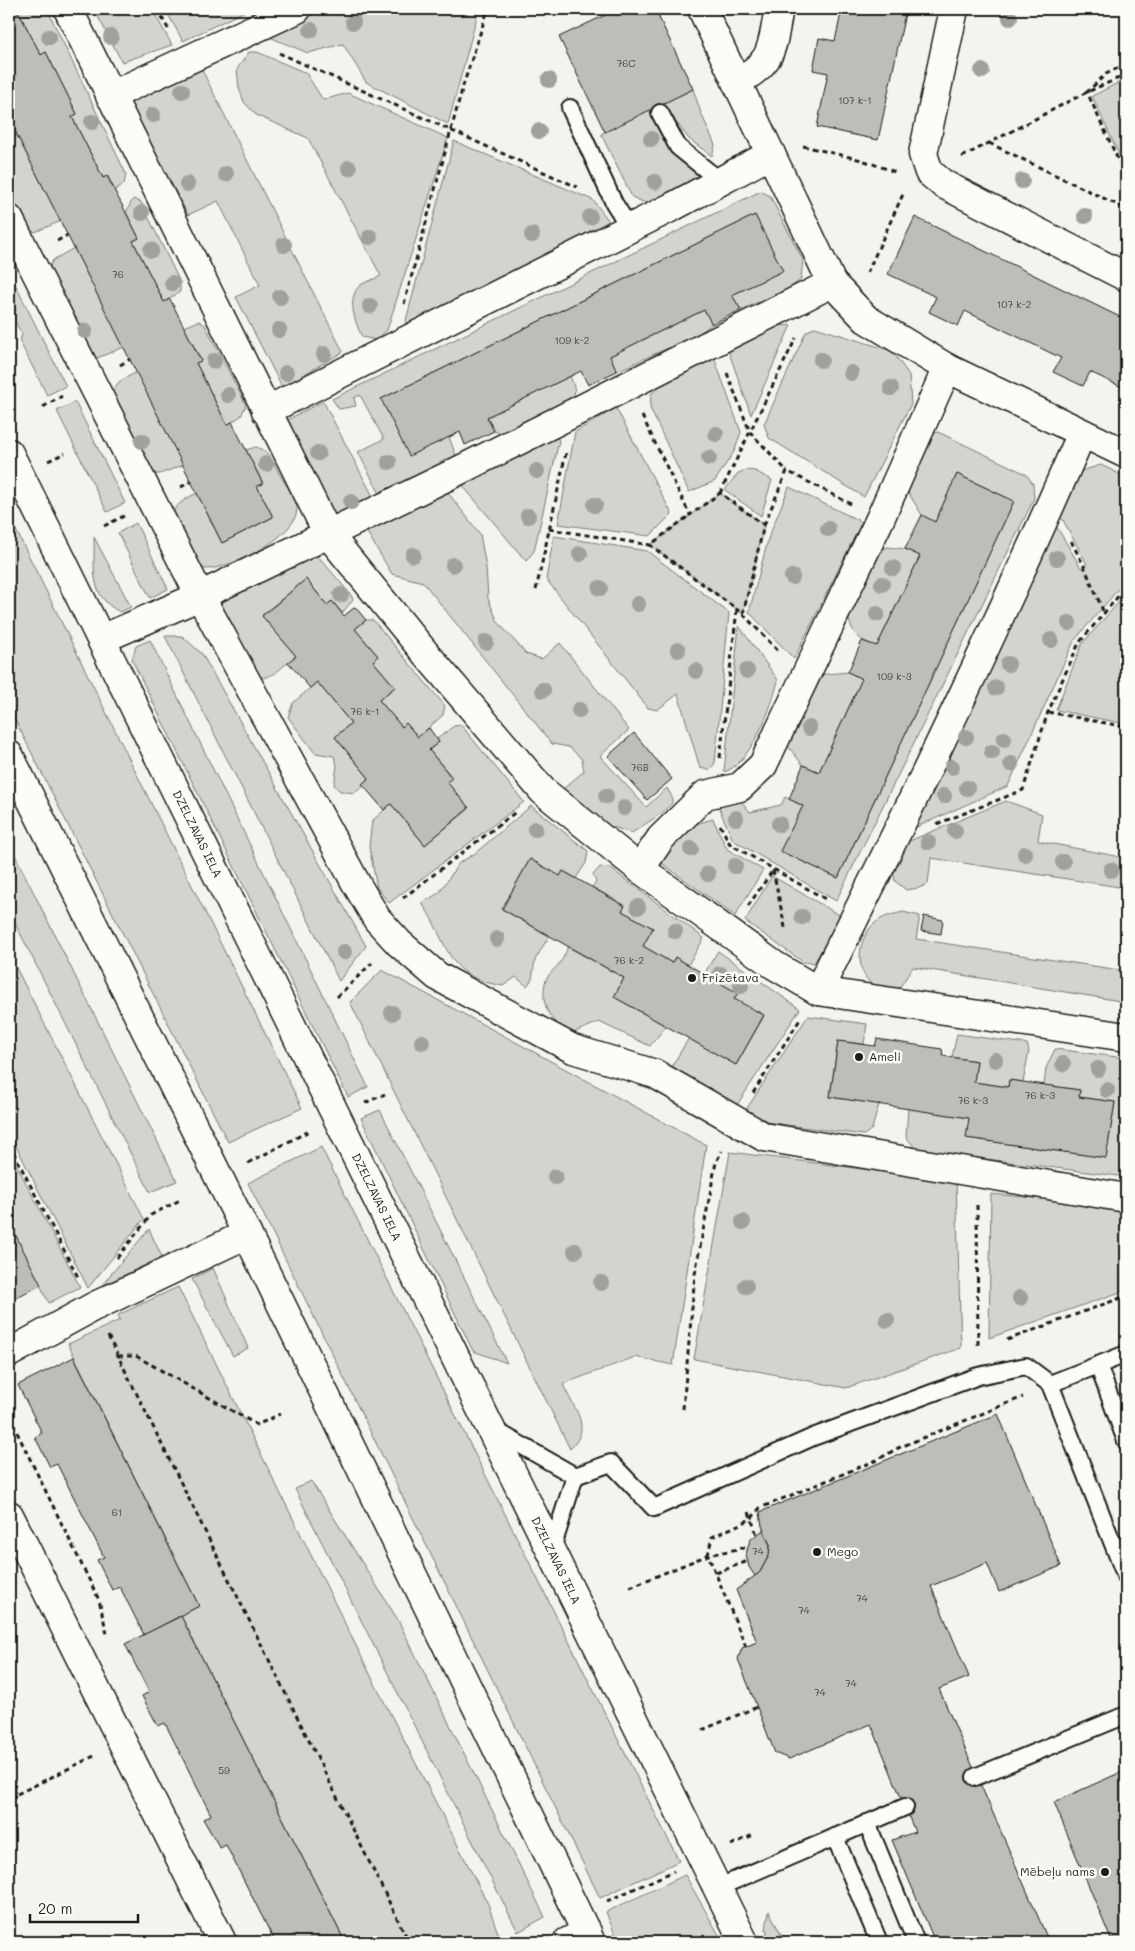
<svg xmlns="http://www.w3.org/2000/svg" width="1135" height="1951" viewBox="0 0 1135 1951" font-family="Mali,sans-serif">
  <rect width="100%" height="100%" fill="#f4f3ee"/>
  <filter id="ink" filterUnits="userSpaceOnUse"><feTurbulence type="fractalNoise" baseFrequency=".02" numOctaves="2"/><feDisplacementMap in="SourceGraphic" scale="10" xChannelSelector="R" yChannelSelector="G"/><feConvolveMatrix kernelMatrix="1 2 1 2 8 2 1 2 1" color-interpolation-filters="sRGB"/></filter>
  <g filter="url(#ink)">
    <g fill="#d4d3cf" stroke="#787876">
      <path d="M17,9H47L126,174L124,184L115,190L108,176L103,178L72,117L77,114L46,52L41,55Z"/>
      <path d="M94,9H152L172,45L122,62Z"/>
      <path d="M165,9H249L183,41Z"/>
      <path d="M324,9H479L448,124L366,82L343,44L308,53L267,36Z"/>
      <path d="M249,52H257L306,73L323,100L348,93L448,138L387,330L376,340L362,337C355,322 345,296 362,284C368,281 375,279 381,276L308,138L256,115L244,102L239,88L237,69Z"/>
      <path d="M198,62L343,352L282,387L236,297L260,285L218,201L188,215L125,96Z"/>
      <path d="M1126,79V170L1092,96Z"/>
      <path d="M693,89L701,113L715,145L712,156L689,139L662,104Z"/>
      <path d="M654,107L672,143L699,177L647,204L632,197L601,134Z"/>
      <path d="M14,130L61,221L35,232L24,229L9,203V133Z"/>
      <path d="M454,141L593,200L609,221L413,324H405Z"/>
      <path d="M761,191L770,196L803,260L801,279L790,288L741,310L732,295L782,271L755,215L381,399L449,437L456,456L452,462L383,500L358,452L384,439L360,395L354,398L356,406L339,409L332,399Z"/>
      <path d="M133,199L141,202L180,282V292L164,302L133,241L139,238L126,212Z"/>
      <path d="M74,248L124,347L97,358L87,355L47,272L53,260Z"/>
      <path d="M12,278L66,386L47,395L20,342L22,334L9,311V279Z"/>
      <path d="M704,310L712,324L697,335L617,371L610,356Z"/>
      <path d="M199,321L205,325L246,405L241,416L227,425L196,363L201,360L184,327Z"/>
      <path d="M791,325L751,415L727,347L774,326Z"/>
      <path d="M815,327L892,351L909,375L911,404L864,497L769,438L764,424L806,332Z"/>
      <path d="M712,352L741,432L735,450L715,481L689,492L650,408L651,394L680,367Z"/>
      <path d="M137,372L183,465L160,474H149L109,394L120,381Z"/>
      <path d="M570,376C575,389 578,393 568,403L504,434L494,431L487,417Z"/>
      <path d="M323,401L378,506L343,521L334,515L287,420Z"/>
      <path d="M75,402L125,503L107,512L57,411Z"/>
      <path d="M616,408L672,514L650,536L558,524L575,432Z"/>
      <path d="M938,432L1026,474L1033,484L1034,499L836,901L733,840L718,806L729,797L742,802L750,812L781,805L785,797L803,806L781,851L838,878L1014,501L957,474L935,522L922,515L906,489L929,436Z"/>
      <path d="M557,436L559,441L534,551L526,561L458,480Z"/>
      <path d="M256,447C270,451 274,464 280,475C285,484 297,499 297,509C297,537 230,569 206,569C202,569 198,566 195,565L170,520C174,505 183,500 197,493L222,543L273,517L257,486L263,483L246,450Z"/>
      <path d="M1101,465L1126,477V580L1074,641L1008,786L912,829L1054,522L1081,568L1087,564L1063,520L1058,516L1078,472Z"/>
      <path d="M746,470L755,471L772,480L761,516L725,490L738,473Z"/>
      <path d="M442,485L480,534L486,567L488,599L498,622L526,654L542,659L560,643L629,730L600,756L646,807L667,788L672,797V803L662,813L632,833L606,825L563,789L584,771L582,759L569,747L552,744L423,582L392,574L362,524Z"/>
      <path d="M789,487L862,522L794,659L749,612L769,536Z"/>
      <path d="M720,493L764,525L743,614L650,545Z"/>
      <path d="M9,516L302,1108L228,1142L9,708Z"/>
      <path d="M136,523L168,589L150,598L118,533Z"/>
      <path d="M554,536L647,551L729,613L715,763L710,770L700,768L678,694L657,710L648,708L546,579Z"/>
      <path d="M94,537L131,607L120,612C88,596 95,568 94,537Z"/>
      <path d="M888,547L905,549L920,556L877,646C853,639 851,629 845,606L873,553Z"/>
      <path d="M313,550L351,595L353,600L342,613L332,601L327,605L306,579L262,615L296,656L274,674L263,678L259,676L208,599Z"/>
      <path d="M1126,594V724L1056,710L1082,644Z"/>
      <path d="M366,620H373L445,706L443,715L418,737L406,723L402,727L379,700L395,687L373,661L378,656L355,629Z"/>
      <path d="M739,626L778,680C773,705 750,765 724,772Z"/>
      <path d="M165,636H182L202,654L366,946L339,981Z"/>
      <path d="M150,640L368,1087L348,1097L132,660L136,646Z"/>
      <path d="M848,672L862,679L819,772L803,765L787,745L817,675Z"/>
      <path d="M317,682L351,723L335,737L369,778L362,784L364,786L354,793L340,791L334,785L337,765L334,756L315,753L288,717L293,703Z"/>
      <path d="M461,725L524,802L389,903L377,888L369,846L372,821L391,804L425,845L469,809L447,782L452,777L429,750L439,742L437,739L454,726Z"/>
      <path d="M1006,801L1042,814L1038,841L1126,858V888L931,858L928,884L919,888L906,890L895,881L893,869L909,841Z"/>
      <path d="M531,806L588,851L586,863L576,878L563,871L560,876L530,859L502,909L549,936L535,960L532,979L527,986L516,977L503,986C443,976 451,946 422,903L439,893L459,863L474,854Z"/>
      <path d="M713,819L727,849L763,870L735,916L660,862L677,829Z"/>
      <path d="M9,843L177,1181L150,1192L9,911Z"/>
      <path d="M600,867L610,868L704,938L688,965L675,957L672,963L643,946L653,928L622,911L625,905L592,887L596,882L593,875Z"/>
      <path d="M772,876L841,916L814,963L803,962L745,921Z"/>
      <path d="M903,912L920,916L916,939L1126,971V1002L913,967L898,990C893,990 884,991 879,989C851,976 856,932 881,919C887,915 896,914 903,912Z"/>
      <path d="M568,947L624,978L614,997L666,1026L650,1046L599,1022L573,1033C552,1026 540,1007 545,983C547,974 556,969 561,961C564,957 566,951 568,947Z"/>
      <path d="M718,951L800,1009L733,1111L674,1074L673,1064L689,1038L736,1065L764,1016L734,999L737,993L704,974Z"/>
      <path d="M9,954L144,1219L88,1288L9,1132Z"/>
      <path d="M382,970L706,1145L673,1365L635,1357L563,1384C573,1409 594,1426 570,1449L350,1002Z"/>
      <path d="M808,1016L867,1024L864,1044L838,1041L830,1097L879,1104L872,1129L864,1135L764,1122L753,1117L747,1108Z"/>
      <path d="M957,1034L1027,1044L1029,1051L1023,1082L1009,1080L1008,1087L974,1082L977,1061L952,1057Z"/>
      <path d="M1055,1049L1126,1058V1177L917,1150L906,1137L908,1108L969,1118L967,1138L1106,1158L1115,1102L1079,1097L1080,1090L1044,1085L1046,1068Z"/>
      <path d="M380,1110L507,1363L473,1351L361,1118Z"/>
      <path d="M321,1147L679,1861L600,1898L248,1183Z"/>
      <path d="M9,1150L80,1287L49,1303L9,1222Z"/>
      <path d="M730,1152L956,1181L961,1348L846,1388L694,1359Z"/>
      <path d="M991,1194L1126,1206V1290L989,1338Z"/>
      <path d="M149,1229L162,1257L101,1286Z"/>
      <path d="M213,1268L248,1348L233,1356L192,1279Z"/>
      <path d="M178,1287L374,1682L488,1904L501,1942H345L181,1616L199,1606L68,1344L120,1320L118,1315Z"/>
      <path d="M311,1481L398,1620L545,1917L518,1932L295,1489Z"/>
      <path d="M685,1875L723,1942H618L606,1912Z"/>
      <path d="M769,1911L785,1942H769L766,1929Z"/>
    </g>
    <g fill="#bebdba" stroke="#1c1c1c">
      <path d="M9,9H17L41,55L46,52L77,114L72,117L103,178L107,176L139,238L133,241L164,302L170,299L201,361L196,363L227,425L232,422L263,484L257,486L273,517L222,543L9,119Z"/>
      <path d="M618,9H655L693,89L605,132L559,37Z"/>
      <path d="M655,9H667L657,14Z"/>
      <path d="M842,9H906L878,140L817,127L828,73L813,70L819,38L835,41Z"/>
      <path d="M755,215L783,271L732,295L741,310L712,324L704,310L610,356L617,371L588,385L581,371L487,417L494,431L465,445L460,432L409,456L381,399Z"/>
      <path d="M915,217L1126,320V389L1090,372L1083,386L1053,372L1061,358L965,311L958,326L929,312L936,297L888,274Z"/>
      <path d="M957,474L1014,501L838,878L780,851L803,806L789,799L803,765L819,772L862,679L848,672L862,641L877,646L920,556L905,549L922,515L935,522Z"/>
      <path d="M306,579L327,605L332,601L344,616L355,607L366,620L355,629L378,656L373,661L395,687L379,700L402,727L406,723L418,737L429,728L439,742L429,750L452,778L447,782L469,808L425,845L391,804L384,810L362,784L369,778L335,737L351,723L317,682L310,688L288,662L296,656L262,616Z"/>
      <path d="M634,733L672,779L647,800L608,756Z"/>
      <path d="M530,859L560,876L563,871L625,906L622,911L653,928L643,946L672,963L675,957L704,974L738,993L734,999L764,1015L736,1065L614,997L624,978L502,909Z"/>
      <path d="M924,916L943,920L941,934L921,931Z"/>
      <path d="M877,1039L942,1049L943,1056L977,1061L974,1082L1008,1087L1009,1080L1080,1090L1079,1097L1115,1102L1106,1158L966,1138L969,1118L830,1097L838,1041L875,1046Z"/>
      <path d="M9,1222L41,1285L9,1301Z"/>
      <path d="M74,1357L199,1606L144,1635L120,1587L112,1590L97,1560L104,1557L57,1464L50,1467L35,1437L42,1433L18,1385Z"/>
      <path d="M998,1414L1061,1566L999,1592L987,1563L931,1586L969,1677L939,1689L1049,1942H935L892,1840L915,1832L871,1724L789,1759L775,1753L738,1659L742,1648L757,1642L736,1590L760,1572L769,1555L770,1545L762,1526L760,1512Z"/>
      <path d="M763,1530L770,1545L769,1555L760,1572L755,1576L749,1567L746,1554L750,1540Z"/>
      <path d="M181,1616L345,1942H266L273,1938L226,1845L220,1848L203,1819L211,1815L165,1723L158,1726L142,1696L149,1692L125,1644Z"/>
      <path d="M1126,1770V1942H1112L1054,1802Z"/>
    </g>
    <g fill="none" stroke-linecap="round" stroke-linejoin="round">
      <g stroke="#1c1c1c" stroke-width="20">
        <g id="lane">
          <path d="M570,108L614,203L629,227"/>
          <path d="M660,113L678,147L720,181"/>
          <path d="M1098,1365L1126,1441"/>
          <path d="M1050,1384L1126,1354"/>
          <path d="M493,1429L575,1476L611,1463L654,1508L813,1437L978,1376L1026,1366L1050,1384L1126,1577"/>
          <path d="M551,1552L575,1476"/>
          <path d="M975,1777L1126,1715"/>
          <path d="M867,1823L916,1942"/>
          <path d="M835,1837L879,1942"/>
          <path d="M717,1888L905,1807"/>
        </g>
      </g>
      <g stroke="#1c1c1c" stroke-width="31">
        <g id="street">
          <path d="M68,9L328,534L426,654L543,791L640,869L774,965L818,991L1126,1037"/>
          <path d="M702,9L832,283L866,319L947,368L1126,454"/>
          <path d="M954,9L923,154L929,172L943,184L1126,277"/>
          <path d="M736,82C775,62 771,48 779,9"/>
          <path d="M110,96L297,9"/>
          <path d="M9,219L200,596L444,478L832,283"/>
          <path d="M266,411L674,206L771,154"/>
          <path d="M102,639L200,596L357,885L377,919L399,943L437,976L573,1049L655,1074L764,1137L1126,1198"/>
          <path d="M640,869L661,838L705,795L740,787L763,765L880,519L947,368"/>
          <path d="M818,991C911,807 1000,622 1082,433"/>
          <path d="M9,1353L93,1307L247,1234"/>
          <path d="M9,1515L222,1942"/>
          <path d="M567,1942L587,1932"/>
        </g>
      </g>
      <g stroke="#1c1c1c" stroke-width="31">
        <g id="secondary">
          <path id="s1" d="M9,453L744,1942"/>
          <path d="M9,755L247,1234L591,1942"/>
        </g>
      </g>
      <g stroke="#1c1c1c" stroke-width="3" stroke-dasharray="5 4" stroke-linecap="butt">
        <path d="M157,9L170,32"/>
        <path d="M279,53L577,187"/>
        <path d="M1126,64L1106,74L1087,92L1126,177"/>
        <path d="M989,143L1126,209"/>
        <path d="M803,146L862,160L895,172"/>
        <path d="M962,157L1087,92L1126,75"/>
        <path d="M57,241L68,235"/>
        <path d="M867,273L904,192"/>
        <path d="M404,304L463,86L488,9"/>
        <path d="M120,365L130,359"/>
        <path d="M727,373L750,432L787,471"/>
        <path d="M43,407L62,396"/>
        <path d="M642,416L690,515L720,493L764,525L743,614L650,545L690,515"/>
        <path d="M48,461L65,453"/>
        <path d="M181,487L192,481"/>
        <path d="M720,493L796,338"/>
        <path d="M764,525L787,471L851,504"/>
        <path d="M104,526L124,516"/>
        <path d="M549,529L650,545"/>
        <path d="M1071,541L1084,566L1104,613"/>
        <path d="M536,590L566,453"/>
        <path d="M743,614L780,653"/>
        <path d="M1048,712L1126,727"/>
        <path d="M720,758L737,609"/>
        <path d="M937,824L1023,790L1048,712L1079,643L1126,587"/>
        <path d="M720,825L730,844L827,900"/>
        <path d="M773,870L786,932"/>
        <path d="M403,898L517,811"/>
        <path d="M748,906L773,870"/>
        <path d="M337,997L372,963"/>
        <path d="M753,1093L801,1018"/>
        <path d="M365,1103L385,1094"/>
        <path d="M9,1144L79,1279"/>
        <path d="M248,1163L309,1131"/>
        <path d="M977,1205L978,1349"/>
        <path d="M117,1258L151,1215L182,1199"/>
        <path d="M108,1336L409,1942"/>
        <path d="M1007,1340L1126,1296"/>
        <path d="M118,1356H136L257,1425L280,1414"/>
        <path d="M683,1409L695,1274L716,1162L722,1151"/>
        <path d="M9,1416L99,1600L107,1634"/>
        <path d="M749,1512L757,1535"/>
        <path d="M716,1573L748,1561"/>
        <path d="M630,1587L708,1555L748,1547"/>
        <path d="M746,1647L708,1555L712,1537L751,1519L760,1508L877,1460L898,1448L1023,1397"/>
        <path d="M702,1730L757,1707"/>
        <path d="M9,1798L94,1756"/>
        <path d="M731,1845L753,1835"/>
        <path d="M607,1901L674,1871"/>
        <path d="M525,1942L535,1937"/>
      </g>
      <use href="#lane" stroke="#fdfcf7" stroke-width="16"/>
      <use href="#street" stroke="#fdfcf7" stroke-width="28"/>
      <use href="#secondary" stroke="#fdfcf7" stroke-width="28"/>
    </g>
    <g fill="#a0a09d">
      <circle cx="1010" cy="18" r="8"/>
      <circle cx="353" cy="22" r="8"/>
      <circle cx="311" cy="30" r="8"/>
      <circle cx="49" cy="37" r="8"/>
      <circle cx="111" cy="37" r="8"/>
      <circle cx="982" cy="71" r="8"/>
      <circle cx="549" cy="80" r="8"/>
      <circle cx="182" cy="91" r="8"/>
      <circle cx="153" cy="115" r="8"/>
      <circle cx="92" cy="122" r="8"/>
      <circle cx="539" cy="131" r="8"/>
      <circle cx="651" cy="139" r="8"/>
      <circle cx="349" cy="168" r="8"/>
      <circle cx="226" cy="174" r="8"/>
      <circle cx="1022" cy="181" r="8"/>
      <circle cx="655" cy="182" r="8"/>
      <circle cx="187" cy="184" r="8"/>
      <circle cx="142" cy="213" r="8"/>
      <circle cx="1085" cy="216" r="8"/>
      <circle cx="590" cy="217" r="8"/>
      <circle cx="532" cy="235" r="8"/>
      <circle cx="370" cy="237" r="8"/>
      <circle cx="284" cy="245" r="8"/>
      <circle cx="151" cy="250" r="8"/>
      <circle cx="172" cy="283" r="8"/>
      <circle cx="280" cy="297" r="8"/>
      <circle cx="370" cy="306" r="8"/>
      <circle cx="279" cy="330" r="8"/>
      <circle cx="85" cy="331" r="8"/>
      <circle cx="324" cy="354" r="8"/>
      <circle cx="821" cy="360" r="8"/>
      <circle cx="214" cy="361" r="8"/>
      <circle cx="286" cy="373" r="8"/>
      <circle cx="851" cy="373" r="8"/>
      <circle cx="891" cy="388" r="8"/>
      <circle cx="228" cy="395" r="8"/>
      <circle cx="716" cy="434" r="8"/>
      <circle cx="142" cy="441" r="8"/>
      <circle cx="318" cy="453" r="8"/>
      <circle cx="709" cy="458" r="8"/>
      <circle cx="389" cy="462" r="8"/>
      <circle cx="266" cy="464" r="8"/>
      <circle cx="537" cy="471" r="8"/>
      <circle cx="351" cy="502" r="8"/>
      <circle cx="595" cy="505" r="8"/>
      <circle cx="528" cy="516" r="8"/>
      <circle cx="828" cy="529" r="8"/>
      <circle cx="580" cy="554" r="8"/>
      <circle cx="413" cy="555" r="8"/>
      <circle cx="1057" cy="558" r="8"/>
      <circle cx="453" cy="565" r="8"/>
      <circle cx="893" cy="568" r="8"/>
      <circle cx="792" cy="577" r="8"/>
      <circle cx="882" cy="584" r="8"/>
      <circle cx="600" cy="588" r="8"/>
      <circle cx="341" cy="595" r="8"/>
      <circle cx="638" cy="604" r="8"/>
      <circle cx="877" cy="614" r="8"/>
      <circle cx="1069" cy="623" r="8"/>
      <circle cx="1051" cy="640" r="8"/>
      <circle cx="486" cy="642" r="8"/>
      <circle cx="678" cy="650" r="8"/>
      <circle cx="1008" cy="664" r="8"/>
      <circle cx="696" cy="671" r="8"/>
      <circle cx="747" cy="671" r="8"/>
      <circle cx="996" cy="688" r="8"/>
      <circle cx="543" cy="690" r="8"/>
      <circle cx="579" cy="710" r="8"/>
      <circle cx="809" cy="728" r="8"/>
      <circle cx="966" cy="737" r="8"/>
      <circle cx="1004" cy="739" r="8"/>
      <circle cx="992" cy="752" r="8"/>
      <circle cx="1011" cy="764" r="8"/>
      <circle cx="952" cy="767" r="8"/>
      <circle cx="967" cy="788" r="8"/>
      <circle cx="606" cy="796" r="8"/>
      <circle cx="944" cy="796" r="8"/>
      <circle cx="624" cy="808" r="8"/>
      <circle cx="736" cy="818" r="8"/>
      <circle cx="779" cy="824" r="8"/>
      <circle cx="535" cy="829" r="8"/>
      <circle cx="955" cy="831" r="8"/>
      <circle cx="928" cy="842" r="8"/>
      <circle cx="691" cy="849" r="8"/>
      <circle cx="1025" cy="854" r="8"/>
      <circle cx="1063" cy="862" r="8"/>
      <circle cx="735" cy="866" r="8"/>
      <circle cx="1111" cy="870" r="8"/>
      <circle cx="708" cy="874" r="8"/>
      <circle cx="638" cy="907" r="8"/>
      <circle cx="802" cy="917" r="8"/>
      <circle cx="675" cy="931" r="8"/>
      <circle cx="497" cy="939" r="8"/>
      <circle cx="344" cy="952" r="8"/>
      <circle cx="720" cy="974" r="8"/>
      <circle cx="741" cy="986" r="8"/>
      <circle cx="392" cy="1013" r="8"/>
      <circle cx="422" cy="1042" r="8"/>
      <circle cx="995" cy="1060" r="8"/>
      <circle cx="1063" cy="1064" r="8"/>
      <circle cx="1098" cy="1069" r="8"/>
      <circle cx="1107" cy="1090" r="8"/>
      <circle cx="555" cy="1177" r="8"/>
      <circle cx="743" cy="1222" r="8"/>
      <circle cx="575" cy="1251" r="8"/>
      <circle cx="601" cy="1283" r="8"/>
      <circle cx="746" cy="1286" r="8"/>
      <circle cx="1020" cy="1298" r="8"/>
      <circle cx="887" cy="1320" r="8"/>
    </g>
  </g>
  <g fill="#1c1c1c" stroke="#fdfcf7" stroke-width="2">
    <circle cx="692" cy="978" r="5"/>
    <circle cx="859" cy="1057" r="5"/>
    <circle cx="817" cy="1552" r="5"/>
    <circle cx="1105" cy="1872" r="5"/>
  </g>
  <g text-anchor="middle" stroke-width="5" stroke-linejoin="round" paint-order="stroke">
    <g font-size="10" fill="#444">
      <text x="626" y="67">76C</text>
      <text x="855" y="104">107 k-1</text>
      <text x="118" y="278">76</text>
      <text x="1014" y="308">107 k-2</text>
      <text x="572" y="344">109 k-2</text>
      <text x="894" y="680">109 k-3</text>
      <text x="365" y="715">76 k-1</text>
      <text x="640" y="771">76B</text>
      <text x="629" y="964">76 k-2</text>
      <text x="1040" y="1099">76 k-3</text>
      <text x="973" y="1104">76 k-3</text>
      <text x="117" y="1516">61</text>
      <text x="758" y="1555">74</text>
      <text x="862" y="1602">74</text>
      <text x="804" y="1614">74</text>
      <text x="851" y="1687">74</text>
      <text x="820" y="1696">74</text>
      <text x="224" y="1774">59</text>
    </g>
    <g font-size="12" fill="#1c1c1c" stroke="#fdfcf7">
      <text dy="4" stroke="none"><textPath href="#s1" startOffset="425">DZELZAVAS IELA</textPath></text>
      <text dy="4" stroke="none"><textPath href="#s1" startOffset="830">DZELZAVAS IELA</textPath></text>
      <text dy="4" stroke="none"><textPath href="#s1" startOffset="1235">DZELZAVAS IELA</textPath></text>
    </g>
    <g font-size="12" fill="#1c1c1c" stroke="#fdfcf7" text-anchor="start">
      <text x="702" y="982">Frizētava</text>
      <text x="869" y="1061">Ameli</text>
      <text x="827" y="1556">Mego</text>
      <text x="1095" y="1876" text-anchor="end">Mēbeļu nams</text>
    </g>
  </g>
  <rect width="1135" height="1951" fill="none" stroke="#fdfcf7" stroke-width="30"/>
  <rect x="15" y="15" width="1105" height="1921" fill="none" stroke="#1c1c1c" stroke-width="2" filter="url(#ink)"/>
  <path d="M30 1914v8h108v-8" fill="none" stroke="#1c1c1c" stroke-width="2.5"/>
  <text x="38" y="1914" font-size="15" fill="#1c1c1c" stroke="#fdfcf7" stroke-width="4" paint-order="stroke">20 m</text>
</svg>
